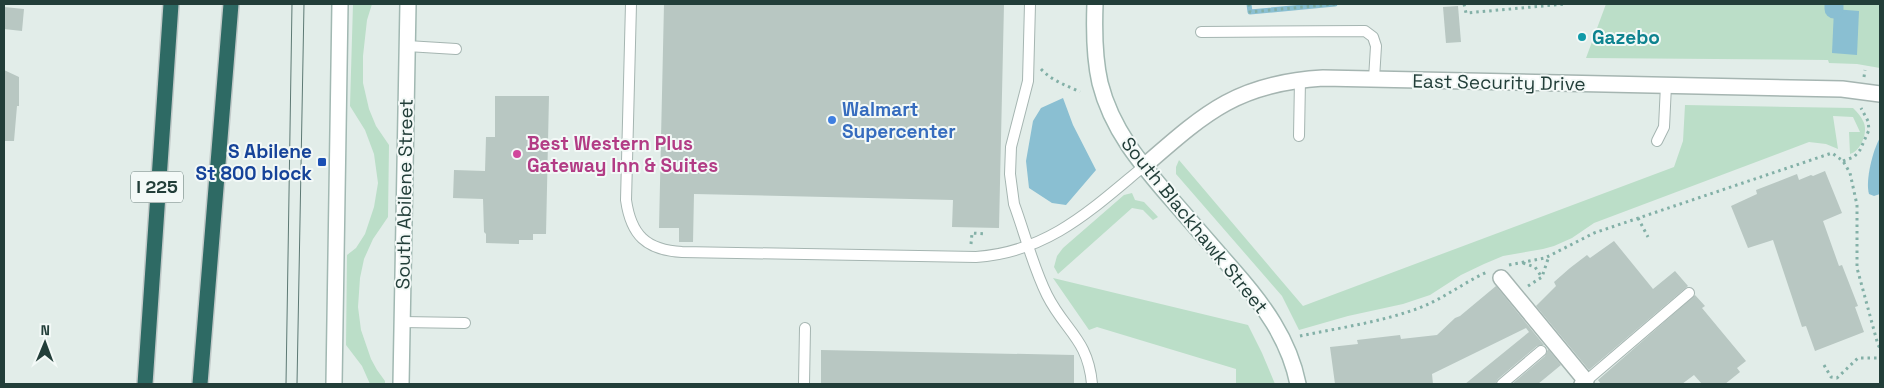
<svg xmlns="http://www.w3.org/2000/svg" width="1884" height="388" viewBox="0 0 1884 388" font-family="'Space Grotesk',sans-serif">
  <rect width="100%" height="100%" fill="#e2ede9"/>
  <g fill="#bbdec8">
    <path d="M353,4H372L367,20L363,56V83L369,109L376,126L389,145L388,217L373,239L364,259L360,278L358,307L361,330L371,359L377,370L385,381V384H370L362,366L346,345L347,255L356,248L365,234L374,207L378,183L374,154L365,130L350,106Z"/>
    <path d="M1606,4L1787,5L1880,4V68L1857,64L1829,63L1828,60L1586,58Z"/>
    <path d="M1685,105L1853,108C1857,112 1861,116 1863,121C1869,131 1861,151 1850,154L1849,132H1860L1853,117L1833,116L1838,149L1826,144L1809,142L1594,223L1572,238L1554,246L1543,249L1503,256L1484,264L1461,275L1430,295L1403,304L1348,316L1299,330L1282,296L1176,174V167L1179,160L1303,306L1674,167L1683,141Z"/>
    <path d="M1132,193L1135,200L1144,202L1158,217L1153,220L1143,210L1132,208L1058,274L1054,267L1057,256L1063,248L1124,195Z"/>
    <path d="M1053,278L1248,325L1262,353L1275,384H1236V369L1097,327L1089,330Z"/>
  </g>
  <g fill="#8abfd2">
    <path d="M1834,9L1859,11L1857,55L1832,53Z"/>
    <path d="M1063,98L1073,125L1096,170L1066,205L1052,203L1029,188L1026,161L1033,121L1041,108Z"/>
    <path d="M1880,138V194L1874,196L1869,194C1865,181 1873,149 1880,138Z"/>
  </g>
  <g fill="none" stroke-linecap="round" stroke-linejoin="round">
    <path stroke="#8abfd2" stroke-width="5" d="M1249,4L1250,12L1335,4"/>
    <path stroke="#8abfd2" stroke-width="19" d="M1834,4V9"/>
  </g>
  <g fill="#b8c7c2">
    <path d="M664,4H1004L999,228L952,227L953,200L694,194L693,242H679V228H659Z"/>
    <path d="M1458,6L1461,42L1446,43L1443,7Z"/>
    <path d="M4,7L24,9L22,31L4,29Z"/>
    <path d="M4,70L19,77V106H17L14,141H4Z"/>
    <path d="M495,96H549L546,234H533V240H519V244L486,243V234L484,232L483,199L453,198L454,170L485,171L486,137H495Z"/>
    <path d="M1825,171L1842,213L1823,221L1839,266L1842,265L1858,306L1855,307L1864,332L1815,351L1806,326L1802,327L1773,240L1748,248L1731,206L1757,194L1756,190L1797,174L1799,180L1811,175L1813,176Z"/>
    <path d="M1614,241L1653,289L1675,271L1688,286L1589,370L1536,306L1556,286L1554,282L1570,268L1587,255L1590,258Z"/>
    <path d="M1496,286L1544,345L1537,346L1498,379L1495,384H1465L1529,332L1526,328L1432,374L1433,384H1335L1330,347L1358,344L1357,340L1400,335L1401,339L1437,335L1455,318L1460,316Z"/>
    <path d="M1695,295L1705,306L1702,308L1746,361L1737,368L1740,372L1725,384H1702L1694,375L1682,384H1601L1598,380Z"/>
    <path d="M1548,349L1561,365L1538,384H1512L1545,356Z"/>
    <path d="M821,350L1074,355V384H821Z"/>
  </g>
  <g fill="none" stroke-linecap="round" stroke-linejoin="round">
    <g stroke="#a5b5b1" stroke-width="12">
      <g id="lane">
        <path d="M631,4L626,200C631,235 646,250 682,252L976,257C1048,252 1091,210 1143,167"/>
        <path d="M1030,4L1028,81L1011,147L1010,174L1014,204C1025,234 1033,267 1047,295C1065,331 1088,339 1092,384"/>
        <path d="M1201,32L1365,31L1373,37L1376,46L1374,79"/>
        <path d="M407,46L456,49"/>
        <path d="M1299,136L1300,80"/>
        <path d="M1657,141L1664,127L1666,85"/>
        <path d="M402,322L465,323"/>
        <path d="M1586,381L1689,293"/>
        <path d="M804,384L805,328"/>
        <path d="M1502,384L1541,351"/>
      </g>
    </g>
    <g stroke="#a5b5b1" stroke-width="18">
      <g id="street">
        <path d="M1143,167C1205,113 1237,83 1323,78L1842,89L1880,94"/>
        <path d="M1501,278L1586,381L1582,384"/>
      </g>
    </g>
    <g stroke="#a1b8b2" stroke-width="18">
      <g id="secondary">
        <path d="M1095,4C1094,30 1094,57 1100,83C1112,131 1142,165 1173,201C1193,224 1213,247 1233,270C1263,304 1289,339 1298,384"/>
        <path d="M334,384L340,4"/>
        <path d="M401,384L408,4"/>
      </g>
    </g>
    <g stroke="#c1c9c8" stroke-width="18">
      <g id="highway">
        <path d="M145,384L171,4"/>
        <path d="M200,384L231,4"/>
      </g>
    </g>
    <g stroke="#83b0a7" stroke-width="3" stroke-dasharray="2.5 4" stroke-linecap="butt">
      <path d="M1249,4L1250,12L1335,4"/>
      <path d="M1464,4L1466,13L1565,4"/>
      <path d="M1041,69C1052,81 1066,85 1080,92"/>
      <path d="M1864,77L1865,70"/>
      <path d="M1843,161L1854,157L1860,150L1869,130L1868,121L1861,108"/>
      <path d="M1638,218L1648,237"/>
      <path d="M971,244L972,233L986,234"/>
      <path d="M1523,263L1535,267L1541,276"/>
      <path d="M1509,265L1545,258L1594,233L1832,153L1843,161L1850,173L1857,205V268L1878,345L1880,348"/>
      <path d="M1528,286L1542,277L1549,256"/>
      <path d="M1300,336C1339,328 1381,322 1419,308C1443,299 1463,283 1487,272"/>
      <path d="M1824,365L1831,377L1837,378L1858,358H1880"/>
    </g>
    <use href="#lane" stroke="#fff" stroke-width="10"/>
    <use href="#street" stroke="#fff" stroke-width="15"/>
    <use href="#secondary" stroke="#fff" stroke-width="15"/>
    <use href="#highway" stroke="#2e6a64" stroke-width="15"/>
    <g stroke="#5d7974" stroke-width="1">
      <path d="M286,384L292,4"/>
      <path d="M297,384L304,4"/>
    </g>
  </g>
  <circle fill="#0f9aa8" stroke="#f3f9f7" stroke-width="2" cx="1582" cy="37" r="5"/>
  <circle fill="#3f7fe0" stroke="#f3f9f7" stroke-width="2" cx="832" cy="120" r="5"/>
  <circle fill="#d1479c" stroke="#f3f9f7" stroke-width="2" cx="517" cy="154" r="5"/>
  <rect fill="#1a4fb4" stroke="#f3f9f7" stroke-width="2" x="317" y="157" width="10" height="10" rx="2.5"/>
  <g text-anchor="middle" stroke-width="4" stroke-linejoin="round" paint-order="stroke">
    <rect fill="#f3f9f7" stroke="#617672" stroke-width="1" x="131" y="171.5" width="52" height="31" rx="4"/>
    <g font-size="18" font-weight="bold" fill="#223e39">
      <text x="157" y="193">I 225</text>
    </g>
    <g font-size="19" font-weight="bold" fill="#0d838f" stroke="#f3f9f7" text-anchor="start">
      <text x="1592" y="44">Gazebo</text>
    </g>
    <g font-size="19" fill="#223e39" stroke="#f3f9f7">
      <text transform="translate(1499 82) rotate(1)" y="7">East Security Drive</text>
      <text transform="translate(404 194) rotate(-89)" y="7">South Abilene Street</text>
      <text transform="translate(1195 225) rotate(51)" y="7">South Blackhawk Street</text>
    </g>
    <g font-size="19" font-weight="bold" fill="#366cbe" stroke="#f3f9f7" text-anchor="start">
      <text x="842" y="116">Walmart<tspan x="842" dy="22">Supercenter</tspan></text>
    </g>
    <g font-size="19" font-weight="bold" fill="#b23c85" stroke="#f3f9f7" text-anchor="start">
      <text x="527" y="150">Best Western Plus<tspan x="527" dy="22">Gateway Inn &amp; Suites</tspan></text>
    </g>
    <g font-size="19" font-weight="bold" fill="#164399" stroke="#f3f9f7" text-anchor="end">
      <text x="312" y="158">S Abilene<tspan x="312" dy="22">St 800 block</tspan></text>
    </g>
  </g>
  <rect width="1884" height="388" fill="none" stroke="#223e39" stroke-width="10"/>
  <g transform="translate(45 343) rotate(1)" stroke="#f3f9f7" stroke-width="4" paint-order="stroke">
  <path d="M0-4L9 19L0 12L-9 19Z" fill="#223e39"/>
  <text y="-8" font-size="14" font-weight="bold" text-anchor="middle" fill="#223e39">N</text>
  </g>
</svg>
